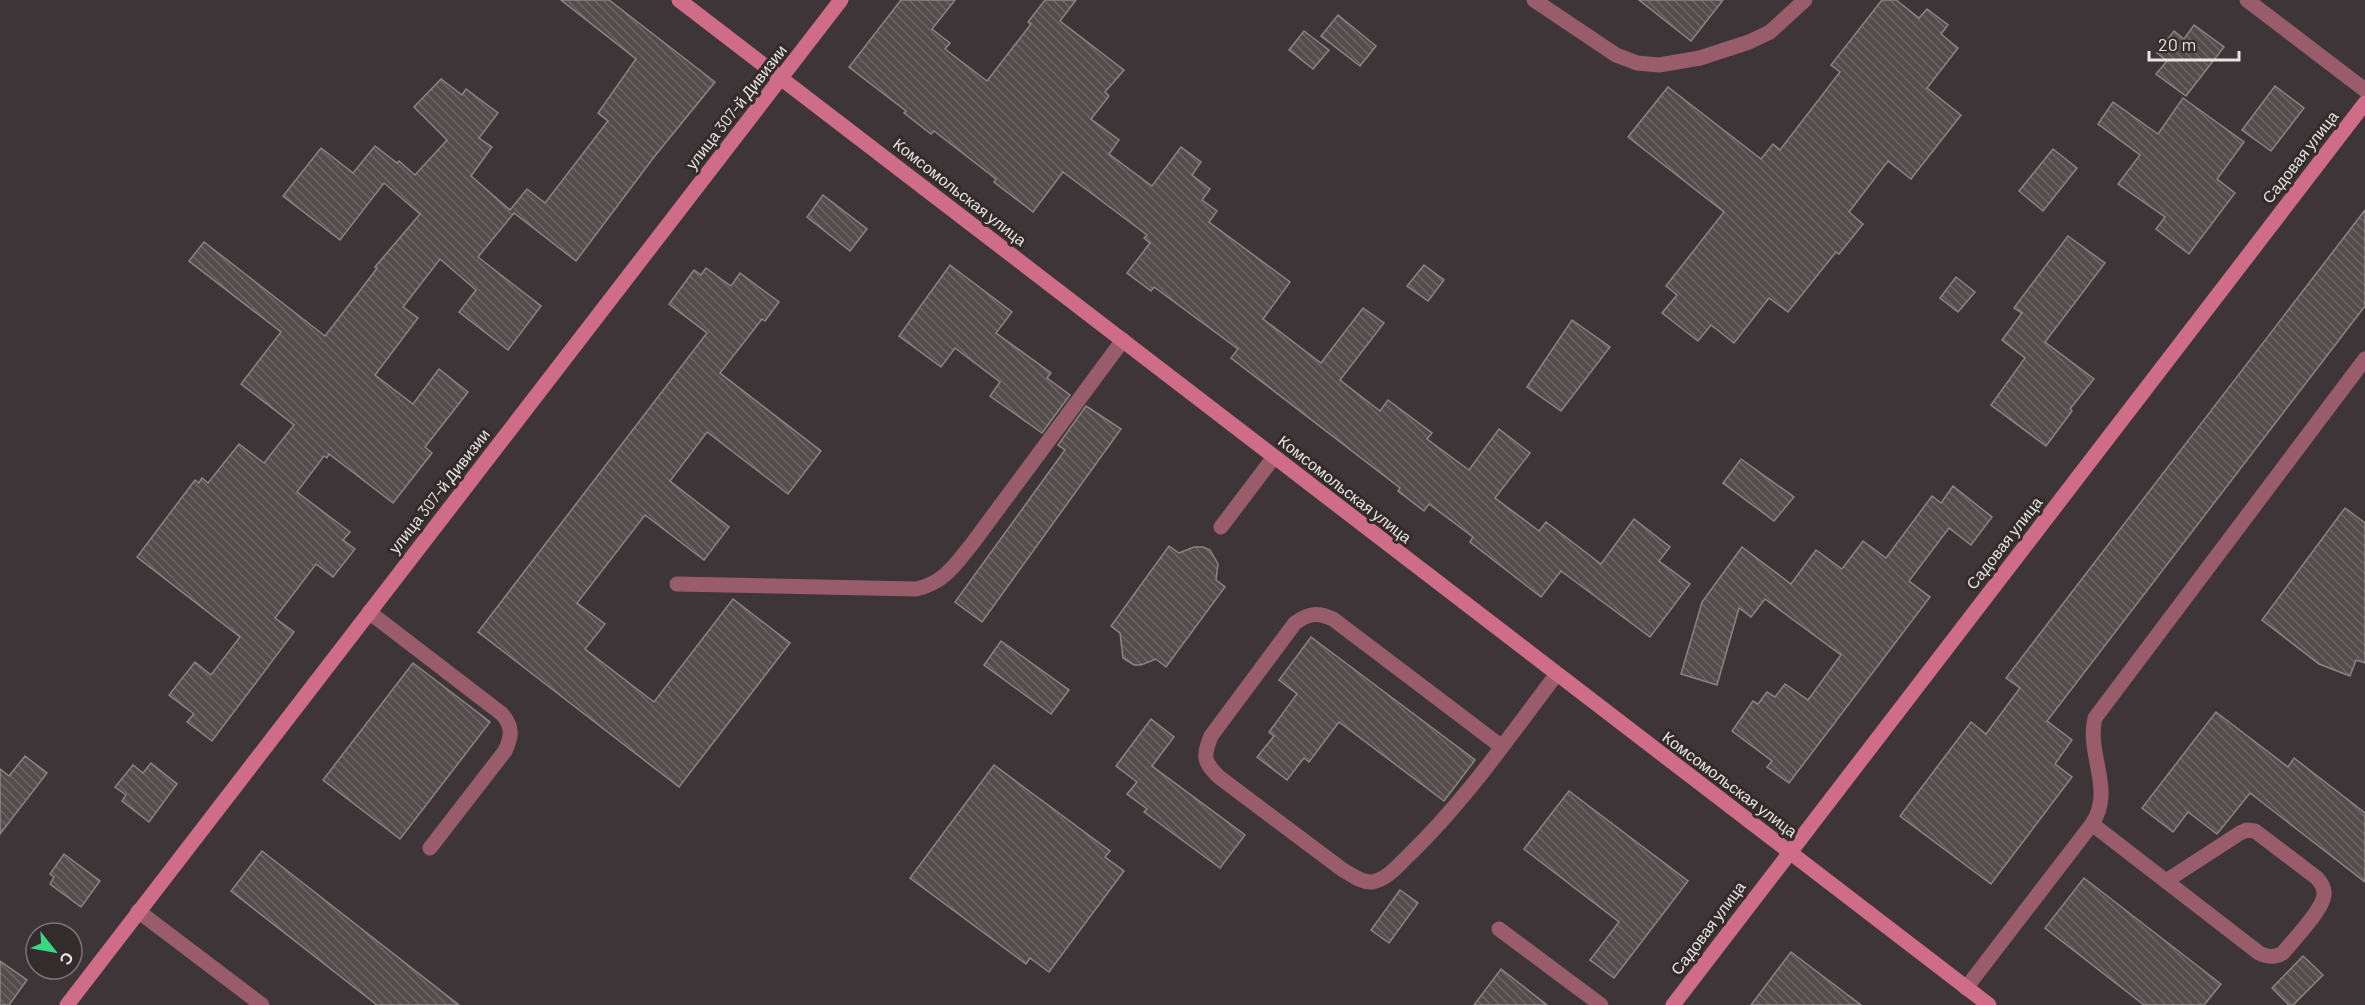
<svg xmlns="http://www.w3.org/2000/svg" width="2365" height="1005" viewBox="0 0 2365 1005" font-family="Barlow,sans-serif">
  <defs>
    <pattern id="building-back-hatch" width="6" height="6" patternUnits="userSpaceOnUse" patternTransform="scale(1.5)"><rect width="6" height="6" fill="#544c4d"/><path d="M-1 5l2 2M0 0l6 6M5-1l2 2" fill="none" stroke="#6d6666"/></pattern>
  </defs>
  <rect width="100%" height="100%" fill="#3d3537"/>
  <g fill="url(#building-back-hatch)" stroke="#8d8486" stroke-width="1.5">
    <path d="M561,0H609L715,82L654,157L576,261L514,213L478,257L541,306L508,350L459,312L476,290L440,259L403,307L418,318L375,375L413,404L439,369L468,392L425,447L432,453L393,503L329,454L327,458L324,456L297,492L350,532L343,540L355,549L333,577L316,564L275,618L294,632L212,741L187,722L194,714L169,695L195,662L211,675L240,637L137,557L195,480L199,483L202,478L208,483L239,444L264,463L294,425L241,384L281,332L189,261L204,242L325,336L372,275L377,268L375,267L420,214L384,183L340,240L283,196L321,148L353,173L375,146L397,163L399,161L415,175L447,140L414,107L441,79L462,95L466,89L498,113L479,138L492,147L471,176L510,210L527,189L545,203L608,121L598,113L636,59Z"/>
    <path d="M901,0H955L932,29L950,43L945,49L987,81L1031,24L1028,22L1045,0H1076L1060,21L1124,70L1105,92L1109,96L1091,119L1119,140L1109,154L1152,186L1181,147L1201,162L1192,175L1210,189L1202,200L1217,211L1209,222L1290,282L1263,319L1321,363L1363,308L1384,323L1340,380L1380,411L1388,400L1432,433L1427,439L1469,470L1499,429L1530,453L1495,498L1539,531L1546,522L1601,564L1634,519L1670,547L1659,561L1690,584L1650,637L1561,571L1541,597L1470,542L1473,537L1429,504L1424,511L1398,491L1400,488L1231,358L1238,349L1154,287L1151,291L1127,273L1150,243L1144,238L1147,235L1063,172L1033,212L994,182L996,179L934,131L931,134L904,113L906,111L849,67Z"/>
    <path d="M1639,0H1723L1691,41Z"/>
    <path d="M1882,0H1896L1919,18L1927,9L1948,25L1941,34L1958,48L1927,88L1961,115L1911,179L1888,161L1849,212L1863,224L1839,254L1836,252L1788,312L1769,298L1734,343L1711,325L1698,341L1662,313L1677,295L1666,286L1724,212L1628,137L1668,87L1761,159L1773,144L1780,150L1840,72L1831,65Z"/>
    <path d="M1338,15L1376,46L1360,66L1321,36Z"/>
    <path d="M2194,25L2224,47L2186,96L2156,74L2167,61L2157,53L2174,31L2184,39Z"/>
    <path d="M1304,31L1329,50L1313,69L1289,50Z"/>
    <path d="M2275,86L2304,108L2271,151L2242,130Z"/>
    <path d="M2183,98L2244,142L2217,179L2235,193L2189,254L2156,229L2165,217L2118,184L2140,155L2098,124L2113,102L2158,134Z"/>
    <path d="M2053,149L2077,168L2043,211L2019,191Z"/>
    <path d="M823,195L867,229L850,251L807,217Z"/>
    <path d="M2365,210V306L2047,721L2072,740L2055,764L2072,777L1991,884L1900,816L1971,722L1986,734L2020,688L2006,678Z"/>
    <path d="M2068,236L2105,263L2045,342L2094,379L2070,409L2072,411L2046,446L1991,405L2025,358L2002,340L2022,313L2014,308Z"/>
    <path d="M950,265L1012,312L996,333L1051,373L1047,378L1070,395L1042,433L990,396L1000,382L955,348L941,367L899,336Z"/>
    <path d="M1424,265L1444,280L1428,301L1407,286Z"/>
    <path d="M706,268L731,286L740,273L779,302L765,321L762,319L720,373L821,451L788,494L707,432L670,481L729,527L704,560L645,515L577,603L605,624L585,649L654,702L733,599L790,643L679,787L478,632L707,333L669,304L694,270L701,275Z"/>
    <path d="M1956,277L1975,292L1958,312L1940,298Z"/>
    <path d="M1572,320L1610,347L1561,411L1527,387Z"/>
    <path d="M1086,406L1121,429L982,622L955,602L1065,450L1058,445Z"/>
    <path d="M1741,459L1794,497L1774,521L1723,483Z"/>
    <path d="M1953,486L1992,517L1971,545L1949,528L1909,581L1930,597L1789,783L1767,767L1772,761L1732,731L1753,701L1758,704L1767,692L1775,697L1785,684L1808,700L1841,655L1765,599L1751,617L1739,608L1717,685L1681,674L1702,602L1742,547L1791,584L1816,550L1842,569L1863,541L1886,558L1932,496L1941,503Z"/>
    <path d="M2345,508L2365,523V663L2356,660L2350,676L2319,664L2262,620Z"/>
    <path d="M1169,546L1179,553L1194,547H1203L1210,550L1218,564L1216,580L1225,587L1166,667L1156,659L1141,665H1134L1123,658L1120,633L1111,626Z"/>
    <path d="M1311,637L1475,760L1444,801L1339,722L1309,762L1304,758L1287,780L1257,757L1274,736L1269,732L1297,694L1279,680Z"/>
    <path d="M1001,641L1069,690L1051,714L984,665Z"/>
    <path d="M413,663L490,722L400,839L323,780Z"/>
    <path d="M2216,712L2288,767L2294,758L2365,813V882L2250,793L2217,834L2188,812L2173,832L2142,808Z"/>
    <path d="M1151,719L1174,737L1152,766L1245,835L1220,868L1144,812L1147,809L1127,794L1137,782L1116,766Z"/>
    <path d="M25,756L47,773L0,834V769L9,776Z"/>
    <path d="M151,763L177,784L149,822L122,801L126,795L115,787L133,765L143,773Z"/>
    <path d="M994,765L1110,851L1105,857L1124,871L1049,972L1030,958L1026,964L910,878Z"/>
    <path d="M1569,791L1688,881L1614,978L1590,960L1619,922L1524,849Z"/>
    <path d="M262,851L459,1005H377L231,891Z"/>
    <path d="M64,854L100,881L81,907L50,884L54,877L50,874Z"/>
    <path d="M2084,878L2221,984L2204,1005H2144L2045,928Z"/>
    <path d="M1400,890L1418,903L1389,943L1371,930Z"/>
    <path d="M1791,952L1861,1005H1751Z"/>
    <path d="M2303,956L2323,975L2293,1005H2289L2272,988Z"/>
    <path d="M0,961L27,980L9,1005H0Z"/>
    <path d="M1501,969L1547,1005H1474Z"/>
  </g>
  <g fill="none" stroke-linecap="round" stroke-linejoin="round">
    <g stroke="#995c6b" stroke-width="15">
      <path d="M1534,0L1616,55L1637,63L1659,65L1700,58L1749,42L1770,32L1805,0"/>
      <path d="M1221,527L1274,457"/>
      <path d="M677,584L916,589C944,583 955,565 972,544L1123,340"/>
      <path d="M369,612L502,714C513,727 512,736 505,751L430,848"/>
      <path d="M1502,747L1333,619C1318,612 1309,613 1295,623L1211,736C1203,757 1203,761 1219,777L1343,870C1352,875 1362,883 1372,882C1387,880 1399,864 1409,855C1465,801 1509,737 1556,675"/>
      <path d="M2092,824C2115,790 2086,754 2095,718L2365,359"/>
      <path d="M138,911L262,1005"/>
      <path d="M1499,929L1601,1005"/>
      <path d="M1966,988L2092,824L2259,953C2268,957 2274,958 2283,953C2293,940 2323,910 2324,895C2325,888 2321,883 2317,878L2255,831L2247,830L2240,833L2166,881"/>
    </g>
    <path stroke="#995c6b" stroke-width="15" d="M2247,0L2365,90"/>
    <g stroke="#cf6d88" stroke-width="15">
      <path d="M679,0L1989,1005"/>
      <path d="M67,1005L841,0"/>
      <path d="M1673,1005L2365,103"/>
    </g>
  </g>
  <g text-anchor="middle" stroke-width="6" stroke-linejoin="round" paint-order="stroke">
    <g font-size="16" fill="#e9e4e5" stroke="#332b2c">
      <text transform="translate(736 107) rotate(-52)" y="6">улица 307-й Дивизии</text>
      <text transform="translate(2300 157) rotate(-52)" y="6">Садовая улица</text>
      <text transform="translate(960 192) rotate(38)" y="6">Комсомольская улица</text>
      <text transform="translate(1345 489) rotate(38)" y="6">Комсомольская улица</text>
      <text transform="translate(439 491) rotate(-52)" y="6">улица 307-й Дивизии</text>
      <text transform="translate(2004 543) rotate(-52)" y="6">Садовая улица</text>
      <text transform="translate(1730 784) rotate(37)" y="6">Комсомольская улица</text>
      <text transform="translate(1708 928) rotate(-53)" y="6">Садовая улица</text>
    </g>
  </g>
  <g transform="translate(54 951) rotate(121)"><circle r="28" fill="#332b2c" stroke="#7c7576" stroke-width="1.5"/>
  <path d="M0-4.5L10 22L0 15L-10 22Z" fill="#37d880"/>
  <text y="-9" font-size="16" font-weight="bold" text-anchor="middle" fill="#e9e4e5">С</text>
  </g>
  <path d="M2149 51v9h90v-9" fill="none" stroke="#e9e4e5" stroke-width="3"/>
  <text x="2158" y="51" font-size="18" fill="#e9e4e5" stroke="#332b2c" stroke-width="4.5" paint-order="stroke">20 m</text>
</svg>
